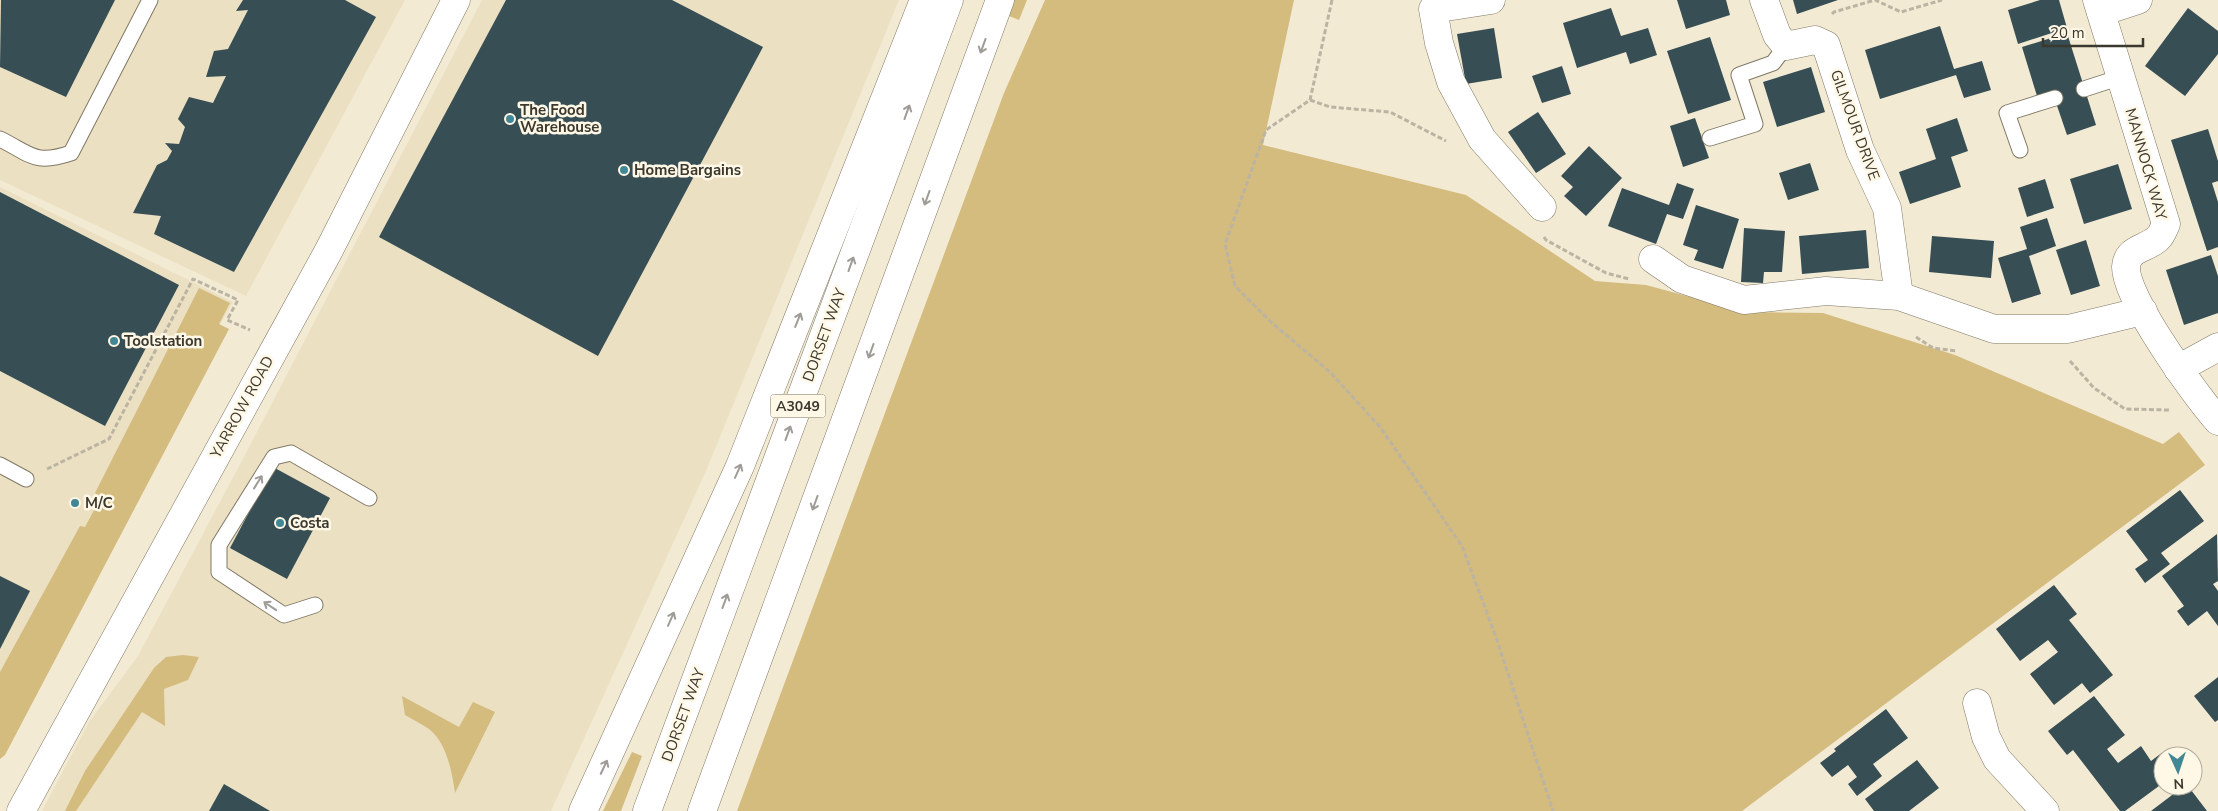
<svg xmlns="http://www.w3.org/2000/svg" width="2218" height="811" viewBox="0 0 2218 811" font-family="'Nunito Sans',sans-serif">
  <rect width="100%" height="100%" fill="#f3ead4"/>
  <g fill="#ece0c3">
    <path d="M0,0H405L246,296L0,180Z"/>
    <path d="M482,0H899L706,471L551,811H42L89,722L138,656L246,453Z"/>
    <path d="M0,187L233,302L0,705Z"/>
  </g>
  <g fill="#d4bb7e">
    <path d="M1001,0H1027L1019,20L996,11Z"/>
    <path d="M1045,0H1294L1263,145L1466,195L1595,281L1646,285L1746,312L1823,313L1955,355L2163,444L2179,432L2205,465L1742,811H737L1004,93Z"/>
    <path d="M199,288L230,303L219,324L229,329L5,755L0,759V672L80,526L85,527L101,497L95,493Z"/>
    <path d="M183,655L199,657L188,680L164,689L165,726L142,712L76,811H65L85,771L154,668L166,657Z"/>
    <path d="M402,696L459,727L473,702L495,712L455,793C452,772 447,743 429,729C422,724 413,720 405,715Z"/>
    <path d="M632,752L642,756L621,811H603Z"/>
  </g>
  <g fill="#364e54">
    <path d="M1,0H115L66,97L0,67Z"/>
    <path d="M243,0H345L376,17L234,272L154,234L161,216L133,213L157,165L167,160L172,151L165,143L179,144L185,127L178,119L189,97L213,103L226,76L206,77L214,51L228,49L248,10L236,11Z"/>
    <path d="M506,0H672L763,47L598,356L379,237Z"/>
    <path d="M1677,0H1726L1730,15L1686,29Z"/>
    <path d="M1793,0H1838L1797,14Z"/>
    <path d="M2040,0H2059L2067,28L2018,44L2008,10Z"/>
    <path d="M1611,8L1621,36L1648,28L1657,55L1630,64L1626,52L1577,68L1563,23Z"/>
    <path d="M2188,8L2218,31V54L2185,96L2145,66Z"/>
    <path d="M1940,26L1954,69L1982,61L1991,90L1964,98L1956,75L1880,99L1865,50Z"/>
    <path d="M1494,28L1502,78L1466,84L1457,34Z"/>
    <path d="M2067,33L2096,125L2067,135L2052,91L2037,96L2022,47Z"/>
    <path d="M1710,37L1731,100L1688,114L1667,51Z"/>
    <path d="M1562,66L1571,94L1542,103L1532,76Z"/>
    <path d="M1811,67L1825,112L1777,127L1763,82Z"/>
    <path d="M1538,112L1566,154L1536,173L1508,132Z"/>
    <path d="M1695,118L1709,158L1683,167L1670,126Z"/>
    <path d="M1957,118L1968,151L1951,157L1961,187L1910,204L1899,172L1936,159L1926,129Z"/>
    <path d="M2208,129L2218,161V181L2212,183L2218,202V247L2207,251L2171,140Z"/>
    <path d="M1589,146L1622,178L1586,216L1564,196L1573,187L1561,176Z"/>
    <path d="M1810,163L1819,190L1788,200L1779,173Z"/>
    <path d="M2118,164L2132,209L2084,224L2070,179Z"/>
    <path d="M2045,179L2054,208L2027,217L2018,188Z"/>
    <path d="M1677,183L1694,189L1683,219L1667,214L1656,244L1608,226L1622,188L1669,205Z"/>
    <path d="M0,192L179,285L105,426L0,371Z"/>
    <path d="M1696,205L1739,219L1723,269L1694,260L1698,250L1683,245Z"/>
    <path d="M2047,218L2056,246L2029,256L2041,294L2012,303L1998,258L2027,249L2020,227Z"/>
    <path d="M1744,228L1785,231L1782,272H1764L1763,283L1741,282Z"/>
    <path d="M1866,230L1869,268L1802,274L1799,236Z"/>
    <path d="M1932,236L1994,241L1991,278L1929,272Z"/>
    <path d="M2086,240L2100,286L2071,295L2056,250Z"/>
    <path d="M2211,255L2218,276V313L2184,325L2166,270Z"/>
    <path d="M273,467L330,498L287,579L230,548Z"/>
    <path d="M2180,490L2204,521L2161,553L2170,564L2145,583L2135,569L2148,560L2126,531Z"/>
    <path d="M2217,534L2218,581L2213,584L2218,591V626L2207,611L2188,626L2177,611L2184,606L2162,576Z"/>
    <path d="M0,576L30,591L0,649Z"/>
    <path d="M2054,585L2077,614L2069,620L2113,675L2090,693L2082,683L2054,705L2030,674L2058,652L2048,640L2020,661L1996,629Z"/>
    <path d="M2218,677V720L2215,722L2194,696Z"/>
    <path d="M2094,696L2125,735L2107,749L2118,763L2141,746L2151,761L2163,752L2166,756H2163V783L2125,811H2120L2073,750L2067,755L2048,731Z"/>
    <path d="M1886,709L1908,738L1873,764L1882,776L1857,796L1848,784L1857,777L1848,765L1832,777L1820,763L1836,751L1834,749Z"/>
    <path d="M1917,760L1939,788L1909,811H1874L1865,799Z"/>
    <path d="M224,784L270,811H209Z"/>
    <path d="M2184,786H2188L2207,811H2151Z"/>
  </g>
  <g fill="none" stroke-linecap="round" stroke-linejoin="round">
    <g stroke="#817965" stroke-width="17">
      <g id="service">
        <path d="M2084,89L2121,77"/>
        <path d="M1710,138L1755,124L1739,75L1773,63L1786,46"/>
        <path d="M0,139C32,155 35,165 71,153L150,0"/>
        <path d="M2020,150L2007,113L2055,98"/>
        <path d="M0,465L26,479"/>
        <path d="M315,605L284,615L219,572V545L274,457L291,453L369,498"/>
      </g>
    </g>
    <g stroke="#817965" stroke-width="29">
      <g id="minor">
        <path d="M1491,0L1433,9L1439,43L1451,82L1482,139L1542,207"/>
        <path d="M1764,0L1777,35L1786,46L1815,40L1826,45L1860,150L1887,208L1899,296"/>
        <path d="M2097,0L2166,224C2164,228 2162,234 2159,237C2149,249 2127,247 2126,267C2125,299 2196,395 2218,421"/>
        <path d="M2101,12L2138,0"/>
        <path d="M1653,259L1682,279L1744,300L1826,291L1899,296L1994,329H2068L2143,311"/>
        <path d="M2178,369L2218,347"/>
        <path d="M1977,703L1986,737L1997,759L2045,811"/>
      </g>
    </g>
    <g stroke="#817965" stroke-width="29">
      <path id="tertiary" d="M21,811L328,252L456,0"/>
    </g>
    <g stroke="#817965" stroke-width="29">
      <g id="trunk">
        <path d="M583,811L740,466L924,0"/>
        <path d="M647,811L949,0"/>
        <path d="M702,811L1000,0"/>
      </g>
    </g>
    <g stroke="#bbb4a2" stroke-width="3" stroke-dasharray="5 2.5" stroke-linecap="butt">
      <path d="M1332,0L1310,100L1266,130L1225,244L1235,286L1271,322L1331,373L1380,427L1462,546L1496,637L1553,811"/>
      <path d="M1832,14L1834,12L1875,0L1901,12L1942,0"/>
      <path d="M1310,100L1330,107L1390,112L1446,141"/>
      <path d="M1544,237L1546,240L1606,273L1629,279"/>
      <path d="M1916,337L1933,348L1957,351"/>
      <path d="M2070,361L2094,388L2125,409L2169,410"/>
      <path d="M47,469L109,439L193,279L238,300L227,320L250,330"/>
    </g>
    <use href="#service" stroke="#fff" stroke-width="15"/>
    <use href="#minor" stroke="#fff" stroke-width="28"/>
    <use href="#tertiary" stroke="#fff" stroke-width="28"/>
    <use href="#trunk" stroke="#fff" stroke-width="28"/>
  </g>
  <defs><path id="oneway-shaft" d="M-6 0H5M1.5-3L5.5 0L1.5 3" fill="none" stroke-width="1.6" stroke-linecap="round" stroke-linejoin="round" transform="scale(1.25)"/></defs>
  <g stroke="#9d9c97">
    <use href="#oneway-shaft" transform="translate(983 46) rotate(110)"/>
    <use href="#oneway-shaft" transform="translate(907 112) rotate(-70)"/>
    <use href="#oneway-shaft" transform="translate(927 198) rotate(110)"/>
    <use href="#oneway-shaft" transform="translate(851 264) rotate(-70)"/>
    <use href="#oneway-shaft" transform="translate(798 320) rotate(-68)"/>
    <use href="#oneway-shaft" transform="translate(871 351) rotate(110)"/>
    <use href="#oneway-shaft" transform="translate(788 433) rotate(-70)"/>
    <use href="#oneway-shaft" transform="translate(738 471) rotate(-66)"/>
    <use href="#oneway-shaft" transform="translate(258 482) rotate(-58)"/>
    <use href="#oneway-shaft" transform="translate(815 503) rotate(110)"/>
    <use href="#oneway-shaft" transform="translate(725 601) rotate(-70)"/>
    <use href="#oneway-shaft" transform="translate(270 606) rotate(-146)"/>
    <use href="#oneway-shaft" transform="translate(671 619) rotate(-66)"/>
    <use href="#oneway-shaft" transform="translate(604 767) rotate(-65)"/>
  </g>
  <g fill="#428795" stroke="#fff8e6" stroke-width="2">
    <circle cx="510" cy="119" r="5"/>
    <circle cx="624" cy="170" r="5"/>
    <circle cx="114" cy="341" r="5"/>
    <circle cx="75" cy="503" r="5"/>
    <circle cx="280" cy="523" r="5"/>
  </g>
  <g text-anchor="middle" stroke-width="5" stroke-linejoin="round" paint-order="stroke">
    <rect fill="#fff8e6" stroke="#767266" stroke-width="1" x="770.5" y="394.5" width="55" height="23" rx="4"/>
    <g font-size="14" font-weight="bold" fill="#3b382f">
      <text x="798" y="411">A3049</text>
    </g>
    <g font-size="15" font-weight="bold" fill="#3b382f" stroke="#fff8e6" text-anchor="start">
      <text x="520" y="115">The Food<tspan x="520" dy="17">Warehouse</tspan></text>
      <text x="634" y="175">Home Bargains</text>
      <text x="124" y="346">Toolstation</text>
      <text x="85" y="508">M/C</text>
      <text x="290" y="528">Costa</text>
    </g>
    <g font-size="15" fill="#3b382f" stroke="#fff8e6">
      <text transform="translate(1855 125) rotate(70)" y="5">GILMOUR DRIVE</text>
      <text transform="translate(2146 164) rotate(74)" y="5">MANNOCK WAY</text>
      <text transform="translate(824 335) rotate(-70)" y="5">DORSET WAY</text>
      <text transform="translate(242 407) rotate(-61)" y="5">YARROW ROAD</text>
      <text transform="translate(683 715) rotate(-70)" y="5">DORSET WAY</text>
    </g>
  </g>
  <g transform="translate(2178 771) rotate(177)"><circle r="24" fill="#fff8e6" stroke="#b1ab9d"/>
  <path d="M0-4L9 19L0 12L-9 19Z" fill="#428795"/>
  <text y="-8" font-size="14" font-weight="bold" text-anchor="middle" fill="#3b382f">N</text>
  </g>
  <path d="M2043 38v8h100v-8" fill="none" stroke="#3b382f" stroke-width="2.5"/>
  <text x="2050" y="38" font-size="15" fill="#3b382f" stroke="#fff8e6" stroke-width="4" paint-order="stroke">20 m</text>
</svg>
